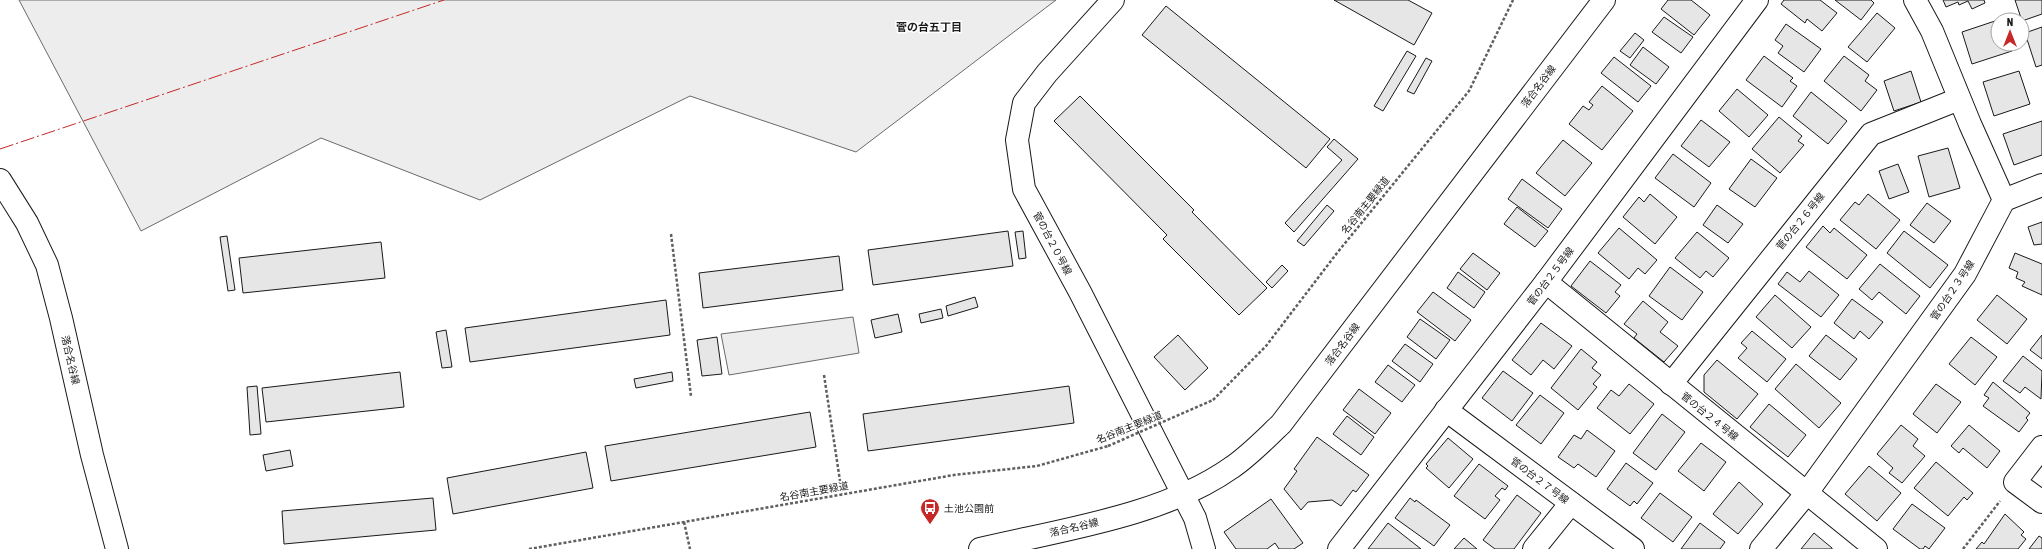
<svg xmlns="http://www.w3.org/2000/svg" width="2042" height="549" viewBox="0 0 2042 549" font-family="'Asap Condensed','Noto Sans JP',sans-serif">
  <rect width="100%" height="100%" fill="#fff"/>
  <g fill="#ededed" stroke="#6a6a6a">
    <path d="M19,0H1056L856,152L690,96L480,200L321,138L141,231Z"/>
    <path d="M853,317L859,353L729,375L721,334Z"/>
  </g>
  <g fill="#e6e6e6" stroke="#1a1a1a">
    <path d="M1334,0H1408L1432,13L1414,45Z"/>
    <path d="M1668,0H1691L1710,15L1694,35L1661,9Z"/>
    <path d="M1784,0H1820L1837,13L1822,31L1807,19L1805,23L1781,4Z"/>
    <path d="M1835,0H1871L1874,3L1861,20Z"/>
    <path d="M1943,0H1984L1985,3L1972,9L1968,1L1959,5L1958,2L1946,7Z"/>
    <path d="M2015,0H2042V14L2022,21Z"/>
    <path d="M1166,6L1330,139L1306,168L1142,35Z"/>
    <path d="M1877,13L1895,28L1867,62L1848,47Z"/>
    <path d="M1664,17L1693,37L1681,53L1652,32Z"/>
    <path d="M1998,20V44H2009L2012,51L1972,64L1962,32Z"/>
    <path d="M1786,24L1821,49L1804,72L1778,53L1783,46L1775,40Z"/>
    <path d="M2042,27V65L2036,67L2025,33Z"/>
    <path d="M1635,33L1644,40L1630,58L1620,51Z"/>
    <path d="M1643,47L1669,67L1656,84L1630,65Z"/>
    <path d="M1407,51L1416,56L1383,111L1374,106Z"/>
    <path d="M1764,56L1793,78L1790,81L1797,86L1782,107L1746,80Z"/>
    <path d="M1844,56L1869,75L1865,81L1877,90L1861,111L1824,81Z"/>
    <path d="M1614,57L1651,86L1638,102L1601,73Z"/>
    <path d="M1426,58L1432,61L1414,94L1407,91Z"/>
    <path d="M1911,71L1921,102L1894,111L1884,81Z"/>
    <path d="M2019,71L2030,104L1994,116L1983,82Z"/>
    <path d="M1602,86L1633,111L1602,150L1569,124L1583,106L1589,110L1593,105L1589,102Z"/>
    <path d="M1737,89L1768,115L1749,137L1719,111Z"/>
    <path d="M1811,92L1847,121L1828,144L1793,116Z"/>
    <path d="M1080,96L1194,210L1192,212L1267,288L1239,315L1163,239L1167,235L1054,121Z"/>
    <path d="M1779,117L1802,136L1798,141L1804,145L1780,173L1752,149Z"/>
    <path d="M1701,120L1730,142L1709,167L1681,146Z"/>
    <path d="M2042,121V155L2014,165L2003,134Z"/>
    <path d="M1334,139L1358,159L1294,232L1285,223L1342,160L1327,147Z"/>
    <path d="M1563,140L1592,163L1565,196L1536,173Z"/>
    <path d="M1948,148L1960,188L1929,197L1918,156Z"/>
    <path d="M1673,154L1711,183L1694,207L1655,178Z"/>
    <path d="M1751,159L1777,178L1755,207L1729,189Z"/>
    <path d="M1898,164L1909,192L1889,199L1879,171Z"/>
    <path d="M1522,179L1562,209L1548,228L1508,199Z"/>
    <path d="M1650,194L1677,217L1655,244L1623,217L1639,197L1644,202Z"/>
    <path d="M1868,194L1900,220L1876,249L1840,220L1855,202L1859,205Z"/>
    <path d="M1927,203L1951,221L1934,243L1910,225Z"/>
    <path d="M1327,205L1334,211L1304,246L1297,241Z"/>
    <path d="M1717,205L1743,224L1728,243L1703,225Z"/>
    <path d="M1517,207L1548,231L1535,247L1504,224Z"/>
    <path d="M2042,222V244L2034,245L2028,227Z"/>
    <path d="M1823,226L1830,233L1834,228L1867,255L1847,279L1806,247Z"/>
    <path d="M1619,228L1657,260L1645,274L1638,268L1629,279L1598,253Z"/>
    <path d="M1008,231L1013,266L873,285L868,250Z"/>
    <path d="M1023,231L1026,258L1019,259L1015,232Z"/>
    <path d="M1904,231L1948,265L1930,288L1887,253Z"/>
    <path d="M1697,232L1729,258L1713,277L1706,271L1700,278L1675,258Z"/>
    <path d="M227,236L235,290L228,291L220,237Z"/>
    <path d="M381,242L385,278L243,293L239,258Z"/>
    <path d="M1473,253L1500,273L1487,290L1460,269Z"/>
    <path d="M2015,253L2042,264V295L2022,286L2025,282L2016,278L2018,272L2009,268Z"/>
    <path d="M839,256L843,290L703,308L699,273Z"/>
    <path d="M1590,261L1621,285L1615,292L1620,296L1606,313L1571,286Z"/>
    <path d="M1880,264L1920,296L1906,314L1879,292L1872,300L1859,289Z"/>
    <path d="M1282,265L1288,271L1272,288L1266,282Z"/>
    <path d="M1670,267L1703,292L1682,320L1649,296Z"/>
    <path d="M1809,271L1839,295L1821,317L1778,284L1787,272L1800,282Z"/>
    <path d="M1458,272L1485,292L1474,308L1447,288Z"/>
    <path d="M1433,292L1471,320L1455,341L1417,312Z"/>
    <path d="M1775,295L1811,327L1792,348L1756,317Z"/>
    <path d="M1997,295L2027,319L2007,344L1977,320Z"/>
    <path d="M975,297L978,307L948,316L946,306Z"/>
    <path d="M1852,299L1883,322L1869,339L1860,331L1854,339L1834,323Z"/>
    <path d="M666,300L670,335L470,362L465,328Z"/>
    <path d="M1643,301L1668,322L1660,332L1678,346L1664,362L1634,338L1637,334L1624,324Z"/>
    <path d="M941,309L943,318L921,323L919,314Z"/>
    <path d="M898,314L902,332L875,338L871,320Z"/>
    <path d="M1420,319L1450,340L1436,359L1407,337Z"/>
    <path d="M1541,323L1572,346L1554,369L1543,360L1531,375L1512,360Z"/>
    <path d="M446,330L452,367L442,368L436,332Z"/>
    <path d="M1752,331L1786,359L1767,382L1738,358L1747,348L1741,343Z"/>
    <path d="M1178,335L1208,368L1185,390L1154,357Z"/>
    <path d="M1826,335L1857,359L1840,380L1809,356Z"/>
    <path d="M2042,335V359L2030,350Z"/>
    <path d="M717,337L722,374L702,376L697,340Z"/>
    <path d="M1971,337L1997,357L1975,385L1949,364Z"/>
    <path d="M1405,344L1433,364L1420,382L1392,361Z"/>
    <path d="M1581,349L1597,362L1592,368L1601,375L1593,384L1597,387L1578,410L1551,388Z"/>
    <path d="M2023,356L2042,371L2041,399L2025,387L2020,393L2003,381Z"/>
    <path d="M1717,360L1758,394L1737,419L1704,392V375Z"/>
    <path d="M1796,364L1841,403L1819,428L1775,389Z"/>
    <path d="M1388,365L1415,385L1402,402L1375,382Z"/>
    <path d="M1503,371L1533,393L1512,421L1482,398Z"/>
    <path d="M400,372L404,407L266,422L262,388Z"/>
    <path d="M672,372L673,381L636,388L634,379Z"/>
    <path d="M1993,382L2030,413L2026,418L2028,420L2019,432L1983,406L1989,398L1984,395Z"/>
    <path d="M1629,384L1654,404L1630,434L1597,408L1611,390L1619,396Z"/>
    <path d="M1936,384L1961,402L1937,433L1913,414Z"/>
    <path d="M257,386L261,434L250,435L247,387Z"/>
    <path d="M1069,386L1074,423L868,451L863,414Z"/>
    <path d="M1359,389L1391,413L1375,434L1343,410Z"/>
    <path d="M1540,395L1564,413L1541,444L1516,425Z"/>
    <path d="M1769,404L1806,435L1788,457L1750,427Z"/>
    <path d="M810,412L816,447L611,481L605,446Z"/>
    <path d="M1662,414L1685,432L1656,470L1633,453Z"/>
    <path d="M1347,416L1374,437L1361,455L1333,434Z"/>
    <path d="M1901,425L1918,439L1913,446L1925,456L1902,483L1889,473L1893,468L1877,454Z"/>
    <path d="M1969,425L2000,451L1987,468L1963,448L1959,453L1951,446Z"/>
    <path d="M1587,430L1615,451L1596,477L1578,464L1574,468L1558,457L1574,435L1581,439Z"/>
    <path d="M1317,437L1369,475L1356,492L1353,490L1341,506L1332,500L1308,502L1301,510L1284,489L1297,471L1294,469Z"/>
    <path d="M1448,438L1473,459L1449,488L1426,468L1428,466L1426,464Z"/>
    <path d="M1701,443L1726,462L1704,491L1678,471Z"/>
    <path d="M290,450L293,466L266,471L263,455Z"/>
    <path d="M586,452L593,488L453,514L447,478Z"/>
    <path d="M1936,462L1973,493L1967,500L1964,497L1948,516L1914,488Z"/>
    <path d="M1626,463L1653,483L1637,504L1634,501L1630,506L1607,489Z"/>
    <path d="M1479,464L1508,486L1505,490L1502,488L1495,496L1500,500L1485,519L1454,496Z"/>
    <path d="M1869,466L1901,493L1877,521L1845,494Z"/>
    <path d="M1739,482L1763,504L1738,534L1713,514Z"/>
    <path d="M1660,493L1692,517L1673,542L1641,518Z"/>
    <path d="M1517,495L1541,513L1514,549H1495L1483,540Z"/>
    <path d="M433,498L436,530L284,544L282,511Z"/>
    <path d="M1410,498L1415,502L1416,500L1450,525L1434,546L1395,518Z"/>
    <path d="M1271,499L1303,543L1294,549H1279L1275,543L1267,549H1236L1224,532Z"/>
    <path d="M1912,504L1945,528L1929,549L1925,546L1923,549H1920L1893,529Z"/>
    <path d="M2005,514L2024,532L2021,535L2026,539L2018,549H1976L1982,542L1984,544Z"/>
    <path d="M1388,523L1421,549H1368Z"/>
    <path d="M1700,523L1725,542L1720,549H1681Z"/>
    <path d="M1814,533L1832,548V549H1801Z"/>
    <path d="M2039,536L2042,538V549H2029Z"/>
    <path d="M1464,538L1477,549H1454Z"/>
  </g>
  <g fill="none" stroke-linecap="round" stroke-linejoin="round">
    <g stroke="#1a1a1a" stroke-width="24">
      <g id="minor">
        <path d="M1113,0L1047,73L1024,103L1017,140L1024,189L1080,292L1195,518L1204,549"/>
        <path d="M2004,200L2042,185"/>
        <path d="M1546,282L1876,549"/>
        <path d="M1671,384L1871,134L1959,99"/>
        <path d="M1446,410L1633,549"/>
        <path d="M2042,447L2015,482L2042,502"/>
        <path d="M1339,549L1546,282L1757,0"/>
        <path d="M1534,549L1571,503"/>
        <path d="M1761,549L1806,494L1965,274L2004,200L1970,124L1932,31L1915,0"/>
      </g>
    </g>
    <g stroke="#1a1a1a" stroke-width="24">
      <g id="tertiary">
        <path d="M0,180L27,223L47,265L61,318L92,455L117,549"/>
        <path d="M980,549C1060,530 1163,516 1231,468C1249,456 1265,439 1281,424L1604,0"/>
      </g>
    </g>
    <g stroke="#5f5f5f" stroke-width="2.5" stroke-dasharray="3 2" stroke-linecap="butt">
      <path d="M671,234L691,396"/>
      <path d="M824,375L842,494"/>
      <path d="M1213,400L1266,346L1337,253L1469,91L1513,0"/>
      <path d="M684,522L690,549"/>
      <path d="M529,549L954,475L1037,466L1108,446"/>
      <path d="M1963,549L2000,501"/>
    </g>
    <use href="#minor" stroke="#fff" stroke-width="22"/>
    <use href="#tertiary" stroke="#fff" stroke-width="22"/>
    <path stroke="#5f5f5f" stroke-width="2.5" stroke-dasharray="3 2" stroke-linecap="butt" d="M1108,446L1213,400"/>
    <path stroke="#c62828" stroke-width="1" stroke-dasharray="14 3 2 3" stroke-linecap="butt" d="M0,149L444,0"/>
  </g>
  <defs>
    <g id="bus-pin" transform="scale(1)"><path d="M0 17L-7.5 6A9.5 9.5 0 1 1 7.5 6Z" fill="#c62828" stroke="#fff"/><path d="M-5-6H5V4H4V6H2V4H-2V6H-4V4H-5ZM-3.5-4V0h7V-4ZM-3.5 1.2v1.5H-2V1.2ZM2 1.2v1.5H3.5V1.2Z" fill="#fff"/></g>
  </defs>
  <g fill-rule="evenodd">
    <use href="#bus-pin" x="930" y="508"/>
  </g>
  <g text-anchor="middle" stroke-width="3" stroke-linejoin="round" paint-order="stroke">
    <g font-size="10" fill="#1a1a1a" stroke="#fff">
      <text transform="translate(1538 86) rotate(-53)" y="4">落合名谷線</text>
      <text transform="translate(1365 205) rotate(-51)" y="4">名谷南主要緑道</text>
      <text transform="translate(1800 221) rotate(-51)" y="4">菅の台２６号線</text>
      <text transform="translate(1053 243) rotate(62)" y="4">菅の台２０号線</text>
      <text transform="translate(1550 276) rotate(-53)" y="4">菅の台２５号線</text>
      <text transform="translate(1952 290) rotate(-56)" y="4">菅の台２３号線</text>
      <text transform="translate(1342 344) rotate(-53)" y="4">落合名谷線</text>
      <text transform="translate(71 360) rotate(77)" y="4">落合名谷線</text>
      <text transform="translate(1710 416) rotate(39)" y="4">菅の台２４号線</text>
      <text transform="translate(1129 427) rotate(-22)" y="4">名谷南主要緑道</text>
      <text transform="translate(1540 480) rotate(37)" y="4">菅の台２７号線</text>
      <text transform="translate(814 491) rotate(-10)" y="4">名谷南主要緑道</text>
      <text transform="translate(1074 527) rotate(-13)" y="4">落合名谷線</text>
    </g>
    <g font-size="10" fill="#1a1a1a" stroke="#fff" text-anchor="start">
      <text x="944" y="512">土池公園前</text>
    </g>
    <g font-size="11" font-weight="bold" fill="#1a1a1a" stroke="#fff">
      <text x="929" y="31">菅の台五丁目</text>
    </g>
  </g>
  <g transform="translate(2010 32)"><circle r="19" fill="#ffffff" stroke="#a3a3a3"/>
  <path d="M0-3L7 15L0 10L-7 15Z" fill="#c62828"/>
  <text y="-6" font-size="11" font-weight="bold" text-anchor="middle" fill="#1a1a1a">N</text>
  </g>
</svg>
